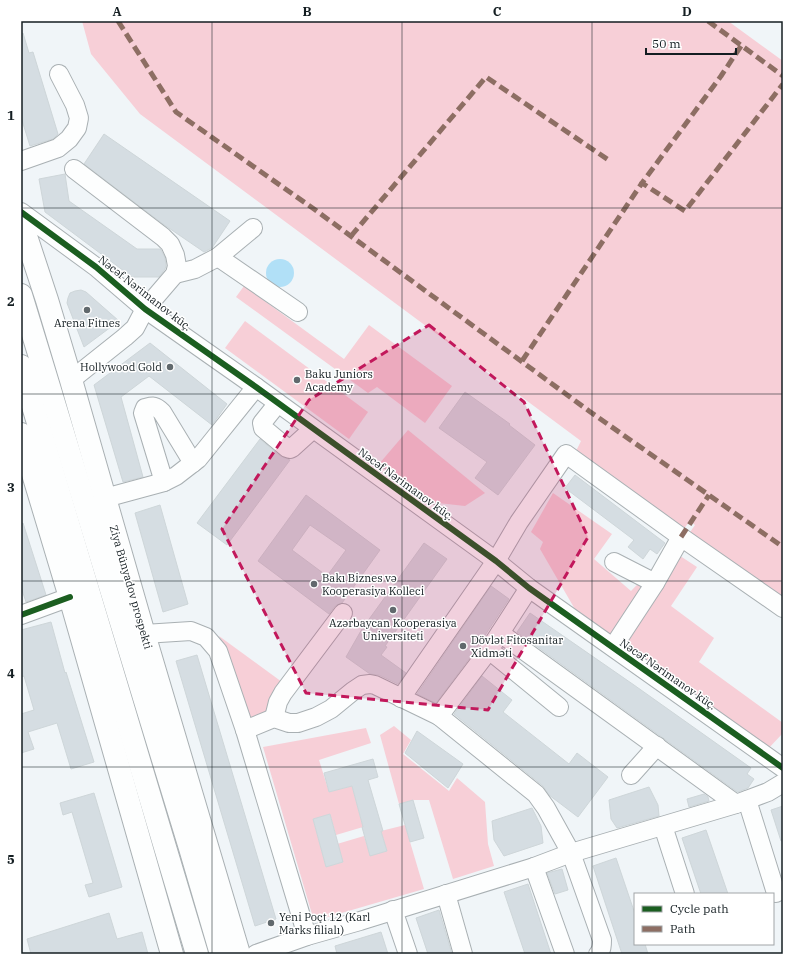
<svg xmlns="http://www.w3.org/2000/svg" width="804" height="975" viewBox="0 0 804 975" font-family="'IBM Plex Serif',serif">
  <rect width="100%" height="100%" fill="#f0f5f8"/>
  <g fill="#f7cfd7">
    <path d="M82,21H728L783,61V603L688,535L695,525L690,521L682,531L574,455L581,441L140,114L91,54Z"/>
    <path d="M244,286L344,359L369,325L452,386L425,423L377,387L368,393L236,297Z"/>
    <path d="M245,321L368,412L349,439L225,348Z"/>
    <path d="M408,430L485,493L465,506L429,502L379,464Z"/>
    <path d="M553,493L612,534L594,559L631,591L671,550L697,567L671,606L714,638L699,662L783,723V733L767,750L576,611L540,549L543,542L531,532Z"/>
    <path d="M219,636L282,682L265,718L249,719Z"/>
    <path d="M394,726L411,740L403,754L449,791L457,778L485,802L488,844L494,866L453,879L429,800H413L399,804L380,735Z"/>
    <path d="M366,728L371,743L319,760L329,792L352,786L363,827L336,835L330,814L313,819L326,867L343,862L337,844L364,836L370,855L387,851L381,831L405,825L424,889L314,921L263,747Z"/>
  </g>
  <circle fill="#b1e0f7" cx="280" cy="273" r="14"/>
  <g fill="#d5dde2" stroke="#ced6d9" fill-rule="evenodd">
    <path d="M23,33L29,53L33,52L58,134L53,139L30,146L21,117V34Z"/>
    <path d="M104,134L230,221L212,248L204,252L163,224L84,164Z"/>
    <path d="M65,174L69,201L137,249H160L161,250L165,258L166,266L165,269L159,277H132L45,212L39,179Z"/>
    <path d="M81,290L86,292L119,321L84,347L67,303L68,298L70,293L75,291Z"/>
    <path d="M150,343L227,404L212,425L149,376L121,397L143,477L123,482L94,385Z"/>
    <path d="M465,392L510,424L509,425L535,445L498,495L475,478L487,462L439,428Z"/>
    <path d="M260,439L280,456L290,460L227,545L197,523Z"/>
    <path d="M575,475L665,543L657,554L650,549L643,559L628,547L634,540L565,488Z"/>
    <path d="M306,495L380,550L342,603L339,604L335,606L329,614L258,561ZM310,525L346,550L327,576L292,550Z"/>
    <path d="M160,505L188,604L163,612L135,513Z"/>
    <path d="M23,523L46,595L26,602L21,587V524Z"/>
    <path d="M424,543L447,559L385,646L387,647L381,655L406,673L398,684L379,675L370,674L346,657L362,629Z"/>
    <path d="M491,586L509,599L472,655L436,703L417,694Z"/>
    <path d="M530,613L634,685L751,768L747,774L754,779L748,788L738,792L736,791L517,632Z"/>
    <path d="M51,622L65,673L66,672L94,762L71,769L57,723L28,732L34,749L21,753V714L34,710L24,676L21,677V630Z"/>
    <path d="M197,655L276,919L255,926L176,661Z"/>
    <path d="M482,676L512,700L503,712L569,764L577,753L608,777L578,817L549,795L543,786L454,714Z"/>
    <path d="M417,731L463,764L448,788L405,753Z"/>
    <path d="M373,759L378,777L368,780L383,831H381L387,851L370,856L362,827H363L352,786L329,792L324,773Z"/>
    <path d="M649,787L658,805L659,816L617,828L611,819L609,800Z"/>
    <path d="M94,793L122,887L89,897L85,885L93,883L72,812L63,815L60,803Z"/>
    <path d="M704,794L708,797L709,801L689,807L687,799Z"/>
    <path d="M413,800L424,838L410,842L399,804Z"/>
    <path d="M783,806V841H781L771,810Z"/>
    <path d="M532,808L541,826L543,843L504,856L494,840L492,821Z"/>
    <path d="M330,814L343,862L326,867L313,819Z"/>
    <path d="M706,830L728,894H701L682,838Z"/>
    <path d="M616,858L635,914V944H645L648,954H622L593,866Z"/>
    <path d="M562,869L568,890L555,894L547,873Z"/>
    <path d="M528,884L551,954H525L504,892Z"/>
    <path d="M439,910L452,954H428L416,918Z"/>
    <path d="M109,913L117,939L142,932L148,954H31L27,939Z"/>
    <path d="M381,932L388,954H337L335,946Z"/>
  </g>
  <g fill="none" stroke-linecap="round" stroke-linejoin="round">
    <g stroke="#a9b0b3" stroke-width="20">
      <g id="minor">
        <path d="M21,161L58,148L69,139L77,128L79,118L75,105L59,74"/>
        <path d="M21,212L96,267L145,309L256,387L496,561L529,588L783,768"/>
        <path d="M218,257L298,312"/>
        <path d="M175,274L195,269L218,257L253,228"/>
        <path d="M71,380L125,337L135,328L145,309L175,274L177,266L175,255L170,244L163,237L74,169"/>
        <path d="M278,403L262,423L263,428L287,448L290,449L292,448L313,429"/>
        <path d="M164,482L143,413L145,408C153,406 155,405 162,412L193,463"/>
        <path d="M105,498L164,482L176,476L198,459L256,387"/>
        <path d="M614,562L655,583"/>
        <path d="M21,615L70,597"/>
        <path d="M500,633L736,804"/>
        <path d="M144,634L191,631L206,637L218,651L245,730L307,936"/>
        <path d="M613,647L655,583L681,537L783,608"/>
        <path d="M489,650L559,707"/>
        <path d="M401,698L496,561L519,522L566,454L681,537"/>
        <path d="M439,716L489,650L529,588"/>
        <path d="M274,718L278,702L283,693L343,613"/>
        <path d="M245,730L274,718L289,723H298L316,717L331,709L353,691L362,685L370,684L375,685L439,716L536,794L546,808L571,853L602,940C602,945 602,950 598,954"/>
        <path d="M631,775L657,746"/>
        <path d="M747,800L776,893"/>
        <path d="M663,826L685,894"/>
        <path d="M534,867L565,954"/>
        <path d="M446,894L463,954"/>
        <path d="M393,910L408,954"/>
        <path d="M256,954L307,936L360,921L534,867L571,853L736,804L768,792L783,783"/>
      </g>
    </g>
    <g stroke="#a9b0b3" stroke-width="24">
      <g id="major">
        <path d="M21,221L47,300L71,380L144,634L239,954"/>
        <path d="M21,295L190,848L221,954"/>
        <path d="M21,366L197,954"/>
        <path d="M21,434L70,597L172,954"/>
      </g>
    </g>
    <use href="#minor" stroke="#fdfefe" stroke-width="18"/>
    <use href="#major" stroke="#fdfefe" stroke-width="22"/>
    <g stroke="#8d6e63" stroke-width="5" stroke-dasharray="10 5" stroke-linecap="butt">
      <path d="M118,21L176,112L314,209L589,411L783,547"/>
      <path d="M708,21L783,76"/>
      <path d="M741,46L721,76L642,183L685,211L783,84"/>
      <path d="M351,236L486,77L610,161"/>
      <path d="M522,361L642,183"/>
      <path d="M681,537L709,495"/>
    </g>
    <g stroke="#fff" stroke-width="8">
      <g id="cycleway">
        <path d="M21,212L96,267L145,309L256,387L496,561L529,588L783,768"/>
        <path d="M21,615L70,597"/>
      </g>
    </g>
    <use href="#cycleway" stroke="#1b5e20" stroke-width="6"/>
  </g>
  <path fill="#c2185b" fill-opacity="0.2" stroke="#c2185b" stroke-width="3" stroke-dasharray="8 5" stroke-linejoin="round" d="M429,325L524,402L588,537L488,710L306,693L222,529L309,400Z"/>
  <path fill="none" stroke="#141e22" stroke-width="1" stroke-opacity="0.55" d="M212,21V954M402,21V954M592,21V954M21,208H783M21,394H783M21,581H783M21,767H783"/>
  <g fill="#61696d" stroke="#fff" stroke-width="1.5">
    <circle cx="87" cy="310" r="4"/>
    <circle cx="170" cy="367" r="4"/>
    <circle cx="297" cy="380" r="4"/>
    <circle cx="314" cy="584" r="4"/>
    <circle cx="393" cy="610" r="4"/>
    <circle cx="463" cy="646" r="4"/>
    <circle cx="271" cy="923" r="4"/>
  </g>
  <g text-anchor="middle" stroke-width="3" stroke-linejoin="round" paint-order="stroke">
    <g font-size="11" fill="#141e22" stroke="#fff">
      <text transform="translate(145 293) rotate(38)" y="4">Nəcəf Nərimanov küç.</text>
      <text transform="translate(406 484) rotate(36)" y="4">Nəcəf Nərimanov küç.</text>
      <text transform="translate(131 587) rotate(74)" y="4">Ziya Bünyadov prospekti</text>
      <text transform="translate(668 674) rotate(35)" y="4">Nəcəf Nərimanov küç.</text>
    </g>
    <g font-size="11" fill="#141e22" stroke="#fff" text-anchor="start">
      <text x="87" y="327" text-anchor="middle">Arena Fitnes</text>
      <text x="162" y="371" text-anchor="end">Hollywood Gold</text>
      <text x="305" y="378">Baku Juniors<tspan x="305" dy="13">Academy</tspan></text>
      <text x="322" y="582">Bakı Biznes və<tspan x="322" dy="13">Kooperasiya Kolleci</tspan></text>
      <text x="393" y="627" text-anchor="middle">Azərbaycan Kooperasiya<tspan x="393" dy="13">Universiteti</tspan></text>
      <text x="471" y="644">Dövlət Fitosanitar<tspan x="471" dy="13">Xidməti</tspan></text>
      <text x="279" y="921">Yeni Poçt 12 (Karl<tspan x="279" dy="13">Marks filialı)</tspan></text>
    </g>
  </g>
  <rect width="804" height="975" fill="none" stroke="#ffffff" stroke-width="44"/>
  <rect x="634" y="893" width="140" height="52" fill="#ffffff" stroke="#a1a5a7"/>
  <rect x="642" y="906" width="20" height="6" fill="#1b5e20" stroke="#a1a5a7"/>
  <text x="670" y="913" font-size="12" fill="#141e22">Cycle path</text>
  <rect x="642" y="926" width="20" height="6" fill="#8d6e63" stroke="#a1a5a7"/>
  <text x="670" y="933" font-size="12" fill="#141e22">Path</text>
  <path d="M646 48v6h90v-6" fill="none" stroke="#141e22" stroke-width="2"/>
  <text x="652" y="48" font-size="12" fill="#141e22" stroke="#ffffff" stroke-width="3" paint-order="stroke">50 m</text>
  <rect x="22" y="22" width="760" height="931" fill="none" stroke="#141e22" stroke-width="1.5"/>
  <g font-size="13" text-anchor="middle" font-weight="bold" fill="#141e22">
    <text x="117" y="16">A</text>
    <text x="307" y="16">B</text>
    <text x="497" y="16">C</text>
    <text x="687" y="16">D</text>
    <text x="11" y="120">1</text>
    <text x="11" y="306">2</text>
    <text x="11" y="492">3</text>
    <text x="11" y="678">4</text>
    <text x="11" y="864">5</text>
  </g>
</svg>
